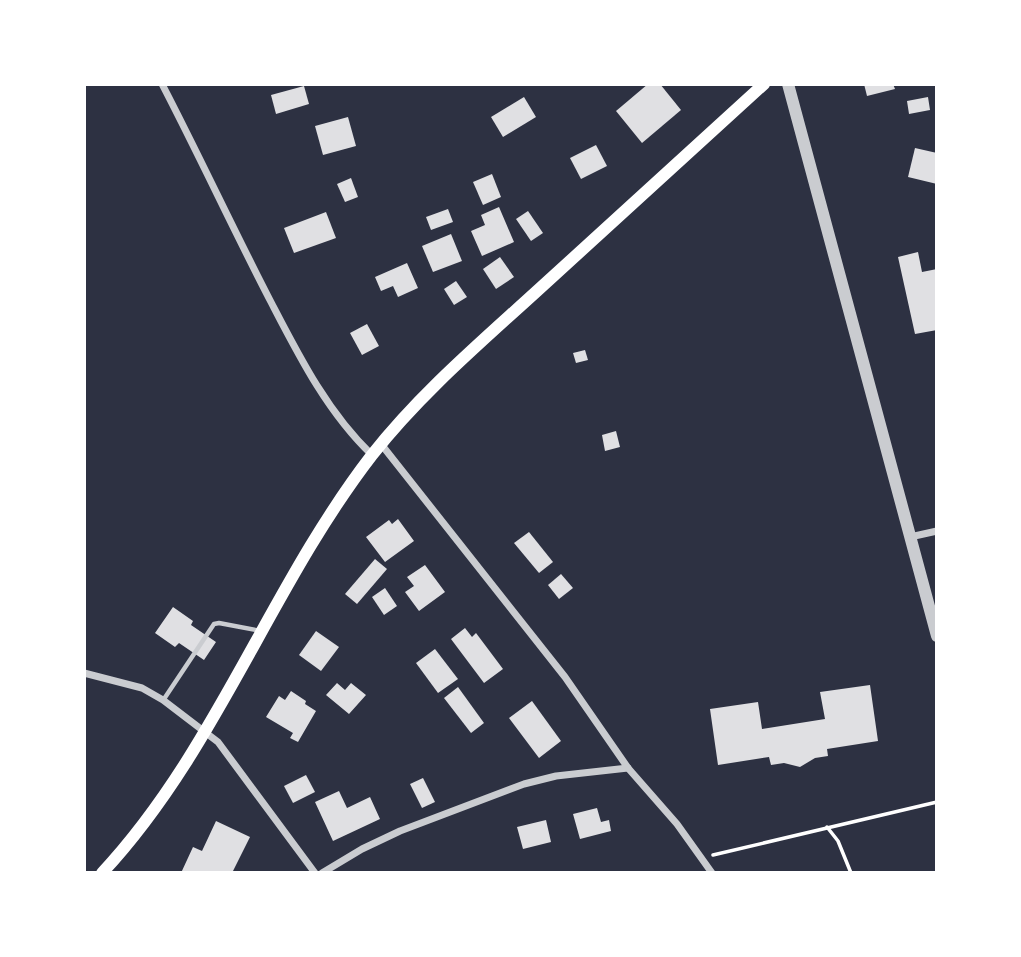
<svg xmlns="http://www.w3.org/2000/svg" width="1021" height="957" viewBox="0 0 1021 957" font-family="'Roboto Condensed',sans-serif">
  <rect width="100%" height="100%" fill="#2d3142"/>
  <g fill="#e0e0e3">
    <path d="M648,84H660L681,110L642,143L616,111Z"/>
    <path d="M864,84H893L895,89L867,96Z"/>
    <path d="M304,86L309,104L276,114L271,95Z"/>
    <path d="M524,97L536,117L503,137L491,117Z"/>
    <path d="M928,97L930,110L909,114L907,101Z"/>
    <path d="M348,117L356,146L323,155L315,126Z"/>
    <path d="M596,145L607,166L581,179L570,158Z"/>
    <path d="M915,148L937,153V184L908,177Z"/>
    <path d="M492,174L501,197L483,205L473,182Z"/>
    <path d="M351,178L358,197L345,202L337,184Z"/>
    <path d="M499,207L514,242L482,256L471,231L485,225L481,215Z"/>
    <path d="M448,209L453,222L431,230L426,217Z"/>
    <path d="M528,211L543,233L531,241L516,219Z"/>
    <path d="M326,212L336,238L294,253L284,228Z"/>
    <path d="M451,234L462,261L433,272L422,246Z"/>
    <path d="M918,252L922,272L937,269V330L915,334L898,257Z"/>
    <path d="M500,257L514,277L496,289L483,269Z"/>
    <path d="M407,263L418,288L398,297L393,286L381,291L375,277Z"/>
    <path d="M456,281L467,297L454,305L444,289Z"/>
    <path d="M367,324L379,346L362,355L350,333Z"/>
    <path d="M585,350L588,360L576,363L573,353Z"/>
    <path d="M616,431L620,447L605,451L602,435Z"/>
    <path d="M398,519L414,541L385,562L366,537L389,520L392,524Z"/>
    <path d="M529,532L553,562L539,573L514,543Z"/>
    <path d="M375,559L387,569L357,604L345,594Z"/>
    <path d="M425,565L445,592L419,611L405,592L414,586L407,577Z"/>
    <path d="M561,574L573,588L559,599L548,585Z"/>
    <path d="M385,588L397,606L384,615L372,597Z"/>
    <path d="M173,607L193,621L191,625L216,642L204,660L179,643L175,647L155,633Z"/>
    <path d="M465,628L472,637L476,633L503,669L484,683L451,639Z"/>
    <path d="M316,631L339,647L321,671L299,655Z"/>
    <path d="M435,649L458,679L438,693L416,663Z"/>
    <path d="M337,683L345,690L351,683L366,695L349,714L326,695Z"/>
    <path d="M870,685L878,741L827,749L828,756L815,758L800,767L784,763L771,765L769,757L718,765L710,709L758,702L762,729L825,719L820,692Z"/>
    <path d="M458,687L484,723L471,733L444,698Z"/>
    <path d="M291,691L306,701L305,704L316,711L298,742L290,738L293,733L266,717L279,696L285,700Z"/>
    <path d="M532,701L561,741L539,758L509,718Z"/>
    <path d="M306,775L315,792L293,803L284,786Z"/>
    <path d="M423,778L435,802L422,808L410,784Z"/>
    <path d="M339,791L347,808L370,797L380,819L333,841L315,802Z"/>
    <path d="M597,808L601,822L609,820L611,831L580,839L573,814Z"/>
    <path d="M546,820L551,842L523,849L517,827Z"/>
    <path d="M216,821L250,837L232,873H181L193,847L202,851Z"/>
  </g>
  <g fill="none" stroke-linecap="round" stroke-linejoin="round">
    <g stroke="#fff" stroke-width="3.5">
      <path d="M827,827L838,841L851,873"/>
      <path d="M713,855L937,802"/>
    </g>
    <path stroke="#caccd0" stroke-width="4.5" d="M164,699L214,624L219,623L261,631"/>
    <g stroke="#caccd0" stroke-width="7">
      <path d="M162,84C200,157 234,231 272,304C300,358 328,413 372,455"/>
      <path d="M381,444L565,677L628,768L677,824L712,873"/>
      <path d="M910,537L937,531"/>
      <path d="M84,673L142,688L163,700L218,742L315,873"/>
      <path d="M322,873L362,849L400,831L524,784L556,776L628,768"/>
    </g>
    <path stroke="#caccd0" stroke-width="12" d="M788,84L937,636"/>
    <path stroke="#fff" stroke-width="12" d="M102,873C216,751 270,587 372,455C420,394 480,343 537,291C613,222 689,153 764,84"/>
  </g>
  <rect width="1021" height="957" fill="none" stroke="#ffffff" stroke-width="172"/>
</svg>
